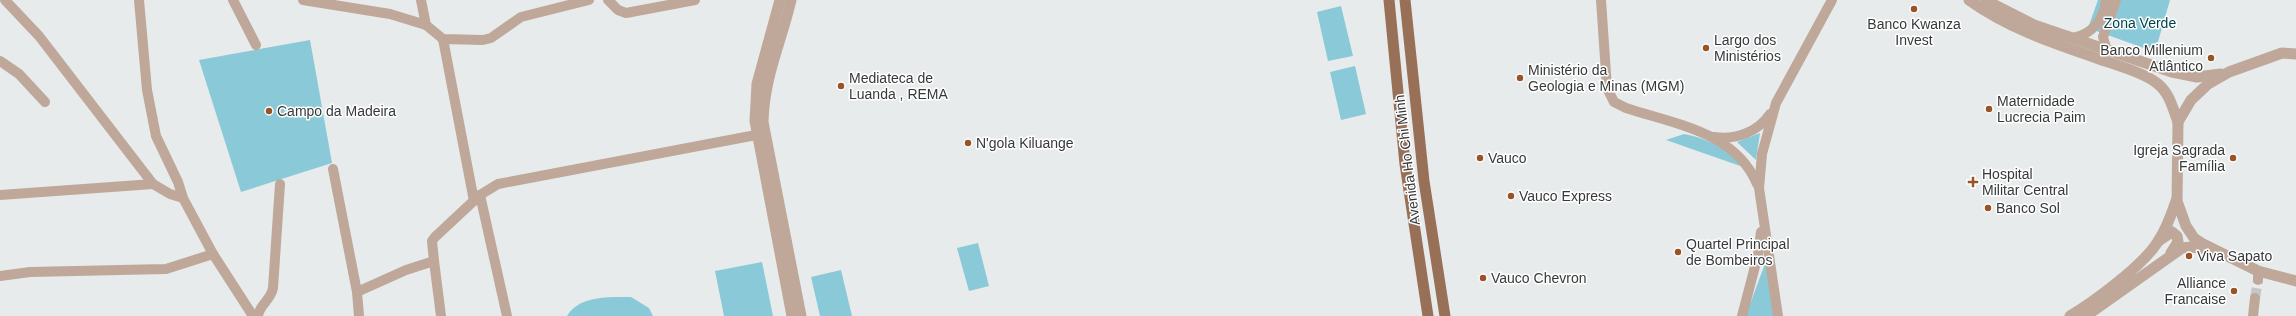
<svg xmlns="http://www.w3.org/2000/svg" width="2296" height="316" viewBox="0 0 2296 316" font-family="Arial,sans-serif">
  <rect width="100%" height="100%" fill="#e7ebec"/>
  <g fill="#8ac9d7">
    <path d="M2098,0H2170L2155,52L2088,28Z"/>
    <path d="M1341,6L1353,56L1328,61L1317,12Z"/>
    <path d="M310,40L332,163L241,192L199,60Z"/>
    <path d="M1355,66L1366,114L1341,120L1330,72Z"/>
    <path d="M1760,133L1756,160L1737,142Z"/>
    <path d="M1684,134C1712,139 1725,150 1746,168L1666,140Z"/>
    <path d="M978,243L989,286L969,291L957,248Z"/>
    <path d="M1766,261L1775,316H1746V315Z"/>
    <path d="M762,262L773,316H724L715,271Z"/>
    <path d="M841,270L852,316H820L811,277Z"/>
    <path d="M631,297L649,308L653,316H567C579,295 611,297 631,297Z"/>
  </g>
  <g fill="none" stroke-linecap="round" stroke-linejoin="round">
    <path stroke="#c4c7c8" stroke-width="10" stroke-dasharray="10 5" stroke-linecap="butt" d="M2255,298L2258,280"/>
    <g stroke="#bfa89a" stroke-width="10">
      <path d="M5,0L39,36L153,184L170,194L183,198"/>
      <path d="M139,0L147,90L156,136L178,182L183,198L213,254L253,316"/>
      <path d="M233,0L256,45"/>
      <path d="M303,0L390,14L426,25"/>
      <path d="M421,0L426,25L443,39L483,40L491,38L521,17L589,0"/>
      <path d="M608,0L618,10L626,13L695,0"/>
      <path d="M1601,0L1607,88L1614,102L1626,108C1674,124 1736,132 1757,184"/>
      <path d="M2073,38C2092,34 2104,20 2106,0"/>
      <path d="M443,39L474,201"/>
      <path d="M2107,51L2103,37L2116,0"/>
      <path d="M0,61L19,74L45,102"/>
      <path d="M1714,137C1736,140 1758,132 1770,114"/>
      <path d="M333,169L357,292L359,316"/>
      <path d="M0,195L153,184"/>
      <path d="M480,195L507,316"/>
      <path d="M434,261L441,316"/>
      <path d="M0,276L30,272L166,269L213,254"/>
      <path d="M2258,280V271"/>
      <path d="M357,292L406,270L434,261L432,241L435,237L480,195L498,184L756,135"/>
      <path d="M258,316C259,305 271,300 273,288L280,184"/>
      <path d="M1742,316L1758,255L1761,232"/>
      <path d="M1778,316L1759,188L1762,154L1776,103L1832,0"/>
      <path d="M2253,316L2255,298"/>
    </g>
    <g stroke="#bfa89a" stroke-width="11">
      <path d="M780,0L757,84L755,121L792,316"/>
      <path d="M791,0C781,43 764,77 763,122L801,316"/>
      <path d="M1969,0C2005,26 2049,42 2091,56C2109,63 2144,72 2158,84C2170,94 2173,109 2178,122"/>
      <path d="M1985,0L2034,25L2172,72L2197,77L2221,74"/>
      <path d="M2296,54L2282,53L2229,72L2208,84L2191,100L2178,122L2177,201L2186,226L2194,238L2203,244L2258,271L2296,281"/>
      <path d="M2160,240L2172,232L2177,236L2178,242L2171,253"/>
      <path d="M2070,316C2094,302 2142,266 2157,243C2166,230 2171,216 2176,201"/>
      <path d="M2086,316L2182,248L2191,247L2208,249"/>
    </g>
    <g stroke="#986f57" stroke-width="11">
      <path d="M1389,0L1405,164L1428,316"/>
      <path d="M1405,0L1424,181L1445,316"/>
    </g>
  </g>
  <g fill="#985427" stroke="#fff" stroke-width="1.5">
    <circle cx="1914" cy="9" r="4"/>
    <circle cx="1706" cy="48" r="4"/>
    <circle cx="2211" cy="58" r="4"/>
    <circle cx="1520" cy="78" r="4"/>
    <circle cx="841" cy="86" r="4"/>
    <circle cx="1989" cy="109" r="4"/>
    <circle cx="269" cy="111" r="4"/>
    <circle cx="968" cy="143" r="4"/>
    <circle cx="1480" cy="158" r="4"/>
    <circle cx="2233" cy="158" r="4"/>
    <path d="M1971 176h4v4h4v4h-4v4h-4v-4h-4v-4h4z"/>
    <circle cx="1511" cy="196" r="4"/>
    <circle cx="1988" cy="208" r="4"/>
    <circle cx="1678" cy="252" r="4"/>
    <circle cx="2189" cy="256" r="4"/>
    <circle cx="1483" cy="278" r="4"/>
    <circle cx="2234" cy="291" r="4"/>
  </g>
  <g text-anchor="middle" stroke-width="3" stroke-linejoin="round" paint-order="stroke">
    <g font-size="14" fill="#00424d" stroke="#fff">
      <text x="2140" y="28">Zona Verde</text>
    </g>
    <g font-size="14" fill="#373839" stroke="#fff" text-anchor="start">
      <text x="1914" y="29" text-anchor="middle">Banco Kwanza<tspan x="1914" dy="16">Invest</tspan></text>
      <text x="1714" y="45">Largo dos<tspan x="1714" dy="16">Ministérios</tspan></text>
      <text x="2203" y="55" text-anchor="end">Banco Millenium<tspan x="2203" dy="16">Atlântico</tspan></text>
      <text x="1528" y="75">Ministério da<tspan x="1528" dy="16">Geologia e Minas (MGM)</tspan></text>
      <text x="849" y="83">Mediateca de<tspan x="849" dy="16">Luanda , REMA</tspan></text>
      <text x="1997" y="106">Maternidade<tspan x="1997" dy="16">Lucrecia Paim</tspan></text>
      <text x="277" y="116">Campo da Madeira</text>
      <text x="976" y="148">N'gola Kiluange</text>
      <text x="2225" y="155" text-anchor="end">Igreja Sagrada<tspan x="2225" dy="16">Família</tspan></text>
      <text x="1488" y="163">Vauco</text>
      <text x="1982" y="179">Hospital<tspan x="1982" dy="16">Militar Central</tspan></text>
      <text x="1519" y="201">Vauco Express</text>
      <text x="1996" y="213">Banco Sol</text>
      <text x="1686" y="249">Quartel Principal<tspan x="1686" dy="16">de Bombeiros</tspan></text>
      <text x="2197" y="261">Viva Sapato</text>
      <text x="1491" y="283">Vauco Chevron</text>
      <text x="2226" y="288" text-anchor="end">Alliance<tspan x="2226" dy="16">Francaise</tspan></text>
    </g>
    <g font-size="14" fill="#373839" stroke="#fff">
      <text transform="translate(1407 160) rotate(-97)" y="5">Avenida Ho Chi Minh</text>
    </g>
  </g>
</svg>
